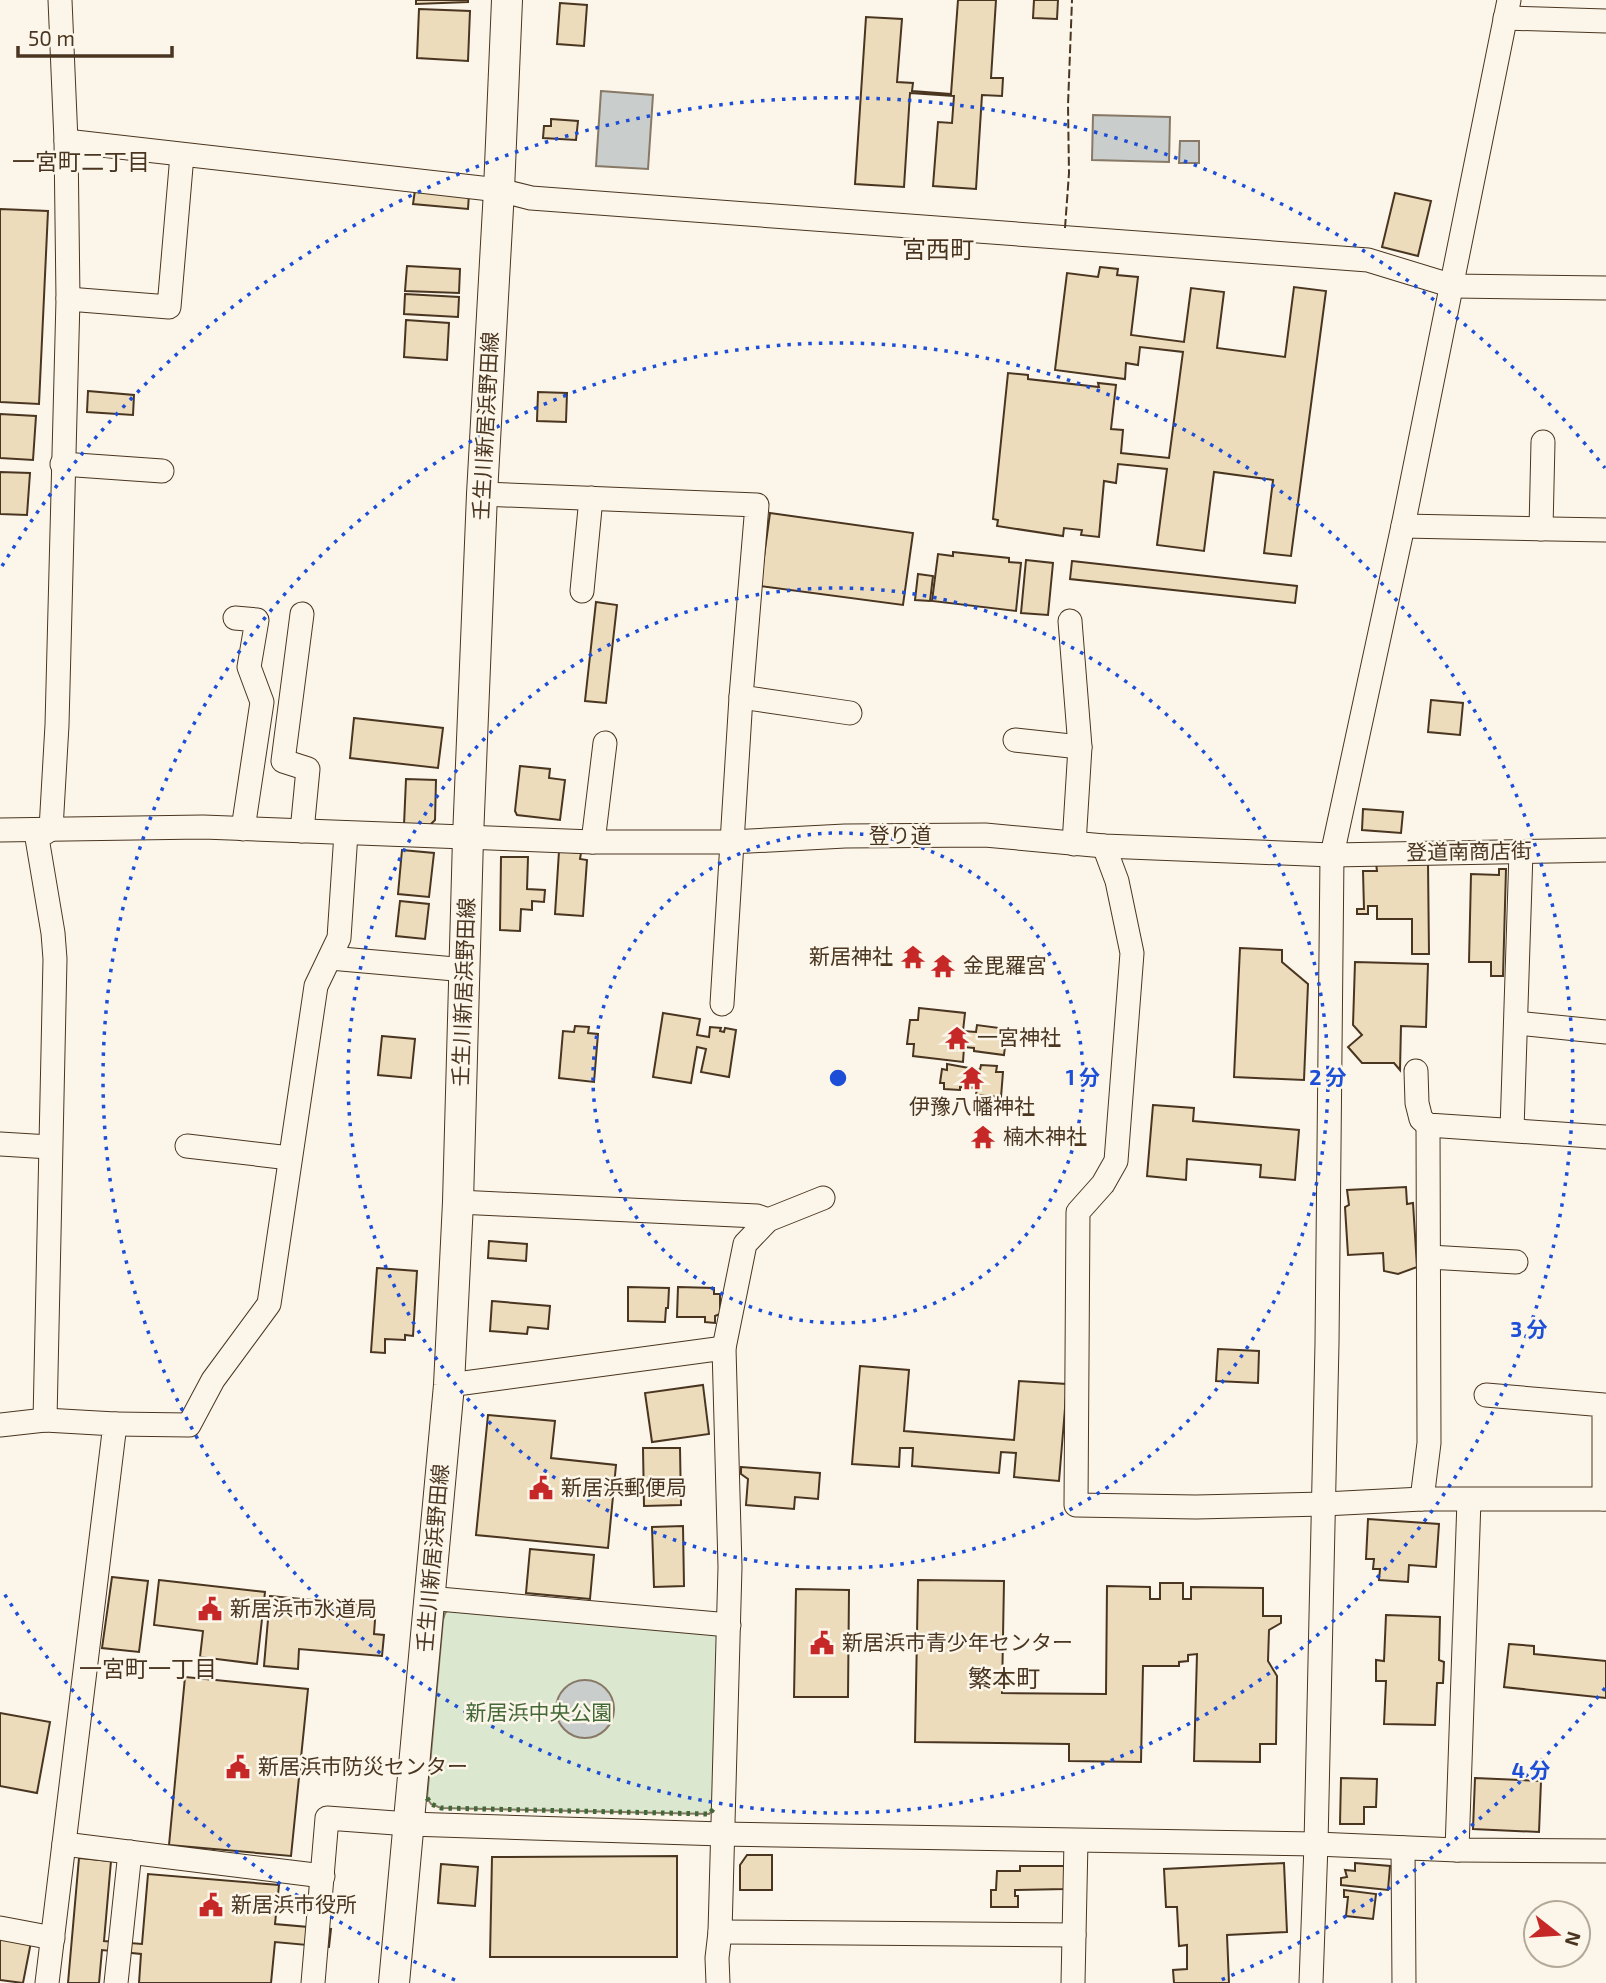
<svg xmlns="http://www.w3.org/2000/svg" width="1606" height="1983" viewBox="0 0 1606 1983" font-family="'Exo 2','Noto Sans JP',sans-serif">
  <rect width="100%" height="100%" fill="#fbf6e9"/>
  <path fill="#dce7d0" stroke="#887966" stroke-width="2" d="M450,1609L719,1632L717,1805L709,1814L441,1808L431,1804L427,1798L443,1620L445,1613Z"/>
  <g fill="#c9cecd" stroke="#887966" stroke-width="2">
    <path d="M601,91L653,95L648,169L596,166Z"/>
    <path d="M1093,115L1170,117L1169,162L1092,160Z"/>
    <path d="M1180,141H1199V163H1179Z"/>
    <circle cx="585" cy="1709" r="29"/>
  </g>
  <g fill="#ecdcbc" stroke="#4a3520" stroke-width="2">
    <path d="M416,0H468V2L416,4Z"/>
    <path d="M958,0H996L991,78H1003L1002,96L982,95L976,189L933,186L938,122L952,123L954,96L910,93L904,187L855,184L866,17L902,19L897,82L913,83L912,91L951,94Z"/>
    <path d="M1034,0H1058L1057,19L1033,18Z"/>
    <path d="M560,3L587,5L584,46L557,44Z"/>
    <path d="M419,9L470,11L468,61L417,58Z"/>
    <path d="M551,119L578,121L576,140L543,138L544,126H551Z"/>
    <path d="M415,190L469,194L468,209L413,204Z"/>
    <path d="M1395,193L1431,201L1418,256L1382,247Z"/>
    <path d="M0,209L48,211L39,404L0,402Z"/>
    <path d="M407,266L460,269L459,293L405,291Z"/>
    <path d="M1100,267L1118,269L1117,275L1138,277L1131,335L1184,342L1191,288L1224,292L1217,348L1285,357L1294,287L1326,291L1291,556L1264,553L1273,480L1214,472L1204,551L1157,545L1167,469L1118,464L1116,483L1104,481L1099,537L1081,535L1082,530L1064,528L1063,536L997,526L998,520L993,519L1008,373L1028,375V379L1099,387L1098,383L1116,385L1111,429L1123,430L1121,453L1169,458L1183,352L1140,347L1138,365L1126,363L1125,379L1055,370L1067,273L1098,277Z"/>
    <path d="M405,294L459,297L458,317L404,314Z"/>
    <path d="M406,320L449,323L447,360L404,357Z"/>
    <path d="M88,391L134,395L133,415L87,412Z"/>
    <path d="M538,392L567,393L566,422L537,421Z"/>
    <path d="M0,414L36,416L33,460L0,458Z"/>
    <path d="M0,472L30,473L27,515L0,514Z"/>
    <path d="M770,513L913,533L903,605L760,586Z"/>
    <path d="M953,552L1009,558V562L1021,563L1016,611L932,601L938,554L953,556Z"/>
    <path d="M1026,560L1053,563L1048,615L1021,613Z"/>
    <path d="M1072,561L1297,586L1295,603L1070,579Z"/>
    <path d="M918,574L933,576L930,601L915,600Z"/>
    <path d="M596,602L617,605L606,703L585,701Z"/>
    <path d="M1431,700L1463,703L1460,735L1428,732Z"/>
    <path d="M354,718L443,728L438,768L350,758Z"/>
    <path d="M520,766L550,769L549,778L565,780L560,820L517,815L515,811Z"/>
    <path d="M406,779L436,780L435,820L429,826L404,825Z"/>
    <path d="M1363,809L1403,812L1401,833L1362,830Z"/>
    <path d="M402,850L434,853L429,897L398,894Z"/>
    <path d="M559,851L581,853L580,859L587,860L583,916L555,914Z"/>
    <path d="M501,857H528L527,889L545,890L544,902L532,901V910L521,909L520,931L500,930Z"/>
    <path d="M1376,863H1428L1429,954H1412V919H1377V906H1368V914H1357V909H1364L1363,871H1377Z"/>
    <path d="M1499,869H1506L1503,976H1491V962H1469L1471,874L1499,875Z"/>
    <path d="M400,901L429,904L425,939L396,936Z"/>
    <path d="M1240,948L1282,950V962L1308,984L1304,1080L1234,1077Z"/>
    <path d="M1355,962L1428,964L1426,1027L1401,1026L1400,1070L1394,1063H1362L1348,1047L1362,1035L1353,1025Z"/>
    <path d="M919,1008L965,1013L963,1031L976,1032L977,1025L1007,1029L1004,1055L974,1051V1048L964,1047L963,1062L913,1056L914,1044H907L910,1020H918Z"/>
    <path d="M663,1013L700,1019L697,1035L709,1037L710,1027L721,1028L720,1031L724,1032L725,1028L736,1030L729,1077L701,1072L706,1049L697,1047L691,1083L653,1077Z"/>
    <path d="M575,1026L589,1027L588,1033L598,1034L594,1082L559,1078L563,1031L574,1032Z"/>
    <path d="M382,1036L415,1039L411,1078L378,1075Z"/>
    <path d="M947,1064L980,1070L981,1065L997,1066L996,1072H1003L1001,1097L976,1095L977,1088L960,1087V1090L944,1089V1083H940L942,1069L947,1070Z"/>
    <path d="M1153,1105L1194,1108L1193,1121L1299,1130L1295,1180L1260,1177L1261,1165L1187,1159L1186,1180L1147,1176Z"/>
    <path d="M1406,1187L1407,1204L1413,1203L1417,1267L1398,1274L1384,1271L1383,1253L1348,1255L1345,1207L1349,1205L1347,1190Z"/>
    <path d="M489,1241L527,1244L526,1261L488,1258Z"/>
    <path d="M377,1268L417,1271L413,1336L405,1335V1340L385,1339V1353L371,1352Z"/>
    <path d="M628,1287L669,1288L668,1308H666L665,1322L628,1321Z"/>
    <path d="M678,1287L714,1288V1294H720V1314L715,1316V1323L705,1322V1317H677Z"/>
    <path d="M492,1301L550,1306L548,1329L528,1327L527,1334L490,1331Z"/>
    <path d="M1218,1349L1259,1351L1258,1383L1216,1381Z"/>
    <path d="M860,1366L909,1370L904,1431L1014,1440L1019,1381L1067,1384L1059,1481L1014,1477L1016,1453L1001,1452L999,1473L912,1466L913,1448H900L899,1467L852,1464Z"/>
    <path d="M703,1385L709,1434L652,1442L645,1393Z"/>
    <path d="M488,1415L555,1421L551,1458L616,1465L608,1548L476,1535Z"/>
    <path d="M643,1448H680L681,1505L644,1506Z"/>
    <path d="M741,1467L820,1473L818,1499L795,1497L794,1509L746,1505L748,1479L741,1474Z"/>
    <path d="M1368,1519L1439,1524L1436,1567L1409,1565L1408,1582L1379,1580L1380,1569H1373L1374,1559H1366Z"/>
    <path d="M683,1526L684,1586L654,1587L652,1527Z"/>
    <path d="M530,1549L594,1555L590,1599L526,1593Z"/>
    <path d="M112,1577L148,1581L139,1652L102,1648Z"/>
    <path d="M159,1580L265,1592L257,1664L200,1657L203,1631L154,1625Z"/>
    <path d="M918,1580L1004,1581L1002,1693L1106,1694L1107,1586L1150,1587V1599H1160V1583H1183V1599H1191V1587L1263,1588V1616H1281V1623L1269,1630L1268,1661L1277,1676L1276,1744H1260V1762L1194,1761L1197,1654L1188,1655V1661L1179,1662V1666H1143L1141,1762L1069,1761V1744L915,1742Z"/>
    <path d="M796,1589L849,1590L848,1697H794Z"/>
    <path d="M270,1596L376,1606L374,1634L384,1635L382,1656L299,1649L298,1669L264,1666Z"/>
    <path d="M1386,1615L1440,1617L1439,1660L1444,1662L1443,1683H1437L1435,1725L1384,1724L1386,1681H1376V1660L1384,1661Z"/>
    <path d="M1509,1644L1534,1646V1654L1606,1661V1698L1504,1687Z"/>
    <path d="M185,1677L308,1689L291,1856L169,1845Z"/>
    <path d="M0,1713L50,1722L37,1793L0,1786Z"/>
    <path d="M1341,1778L1377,1779L1376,1807H1364V1824H1340Z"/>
    <path d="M1475,1778L1541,1781L1539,1832L1473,1829Z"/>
    <path d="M747,1855H772V1890H740V1865Z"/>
    <path d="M677,1856V1957H490L492,1857Z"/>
    <path d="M79,1858L111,1861L104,1941L142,1944L148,1874L279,1885L275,1924L331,1929L329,1947L275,1942L271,1983H139L141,1954L102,1950L99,1983H68Z"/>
    <path d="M1284,1863L1287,1932L1227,1935L1229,1983H1174L1173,1970L1187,1969V1945L1179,1946L1177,1907H1166L1164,1869Z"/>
    <path d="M1355,1863L1390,1866L1388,1890L1341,1885V1878L1347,1877L1345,1870L1355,1871Z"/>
    <path d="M441,1864L478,1867L475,1906L438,1903Z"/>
    <path d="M1020,1866H1065V1889L1015,1890V1896H1018V1907H991V1890H996L997,1871H1020Z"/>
    <path d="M1344,1890L1376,1894L1373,1919L1346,1916L1348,1897H1344Z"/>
    <path d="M0,1937L31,1942L23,1983L0,1980Z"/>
  </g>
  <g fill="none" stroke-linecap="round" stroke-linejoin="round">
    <g stroke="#4a3520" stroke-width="25">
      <g id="minor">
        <path d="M1505,18L1606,21"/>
        <path d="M66,141L499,190L531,198L1368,260L1453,286L1606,288"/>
        <path d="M68,299L169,307L182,155"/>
        <path d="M62,464L162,471"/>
        <path d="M482,494L757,505L741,697L850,713"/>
        <path d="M1403,526L1606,530"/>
        <path d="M1541,529L1543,442"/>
        <path d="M582,591L591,498"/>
        <path d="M235,618L257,620L249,667L262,702L243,829"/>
        <path d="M1070,621L1080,747L1074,844"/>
        <path d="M1015,740L1080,747"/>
        <path d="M0,830L203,827L593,842H731L845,836L985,835L1104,846L1332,855L1606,850"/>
        <path d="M302,831L308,769L283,761L302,614"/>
        <path d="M593,842L605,743"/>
        <path d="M1104,846L1117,881L1132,953L1116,1161L1103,1184L1078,1212L1076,1505L1196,1507L1324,1504L1422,1499H1606"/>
        <path d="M330,958L466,970"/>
        <path d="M722,1004L741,697"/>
        <path d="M1517,1023L1606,1032"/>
        <path d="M1416,1071L1417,1103L1421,1119L1428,1125L1606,1137"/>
        <path d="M1512,1130L1521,852"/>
        <path d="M0,1144L50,1147"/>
        <path d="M187,1146L290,1158"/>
        <path d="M458,1202L757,1216L768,1220"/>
        <path d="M1429,1257L1516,1262"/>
        <path d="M449,1385L724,1348"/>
        <path d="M1486,1395L1604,1405V1499"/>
        <path d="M45,1420L55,959L53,933L37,838L51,829L57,725L68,299L66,141L60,0"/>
        <path d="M115,1424L189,1425L213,1380L269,1304L316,986L339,938L346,833"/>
        <path d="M0,1425L45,1420L115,1424L47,1983"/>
        <path d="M1422,1499L1429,1443L1428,1125"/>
        <path d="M428,1598L729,1625"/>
        <path d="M64,1844L323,1876"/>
        <path d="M1403,1848L1404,1983"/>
        <path d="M1457,1850L1469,1500"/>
        <path d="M0,1928L53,1938"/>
        <path d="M720,1932L1074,1935"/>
        <path d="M116,1983L130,1852"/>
        <path d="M313,1983L327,1818L409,1824L722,1834L1316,1844L1457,1850L1606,1851"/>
        <path d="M718,1983L717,1958L720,1932L730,1567L724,1348L745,1244L768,1220L823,1198"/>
        <path d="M1073,1983L1076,1841"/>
        <path d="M1311,1983L1316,1844L1327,1343L1332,855L1403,526L1509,0"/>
      </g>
    </g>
    <g stroke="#4a3520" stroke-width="32">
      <path id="major" d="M394,1983L449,1385L458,1202L468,838L482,494L499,190L507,0"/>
    </g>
    <use href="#minor" stroke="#fbf6e9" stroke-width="23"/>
    <use href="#major" stroke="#fbf6e9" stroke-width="30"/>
    <path stroke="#436837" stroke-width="5" stroke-dasharray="3.5 5" stroke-linecap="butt" d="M427,1798L431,1804L441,1808L709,1814L715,1807"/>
    <path stroke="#4a3520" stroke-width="2" stroke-dasharray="9 3.5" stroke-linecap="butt" d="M1065,228L1069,173L1068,105L1072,0"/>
  </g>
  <g fill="none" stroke="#1d4ed8" stroke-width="3.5" stroke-dasharray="3.5 7">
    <circle cx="838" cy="1078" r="245"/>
    <circle cx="838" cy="1078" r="490"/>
    <circle cx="838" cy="1078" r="735"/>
    <path d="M1605 1688A980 980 0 0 1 1221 1980M455 1980A980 980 0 0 1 2 1590M2 566A980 980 0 0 1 1605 468"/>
  </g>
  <defs>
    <g id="temple-bare" transform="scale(1.89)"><path d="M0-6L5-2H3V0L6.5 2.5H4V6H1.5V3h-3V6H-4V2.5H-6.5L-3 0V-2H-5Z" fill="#c62828" stroke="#fbf6e9" stroke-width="2.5" paint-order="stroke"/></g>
    <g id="civic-bare" transform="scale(1.89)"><path d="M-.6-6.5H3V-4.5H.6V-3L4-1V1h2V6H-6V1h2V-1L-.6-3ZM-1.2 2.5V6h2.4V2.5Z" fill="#c62828" stroke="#fbf6e9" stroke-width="2.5" paint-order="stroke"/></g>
  </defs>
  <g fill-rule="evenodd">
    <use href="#temple-bare" x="913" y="957"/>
    <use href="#temple-bare" x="943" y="966"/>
    <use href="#temple-bare" x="957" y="1038"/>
    <use href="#temple-bare" x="972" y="1078"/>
    <use href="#temple-bare" x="983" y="1137"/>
    <use href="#civic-bare" x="541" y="1488"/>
    <use href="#civic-bare" x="210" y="1609"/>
    <use href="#civic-bare" x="822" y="1643"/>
    <use href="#civic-bare" x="238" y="1767"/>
    <use href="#civic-bare" x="211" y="1905"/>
  </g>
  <g text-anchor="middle" stroke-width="5" stroke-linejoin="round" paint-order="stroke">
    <g font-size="21" fill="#4a3520" stroke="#fbf6e9">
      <text transform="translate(486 426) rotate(-87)" y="7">壬生川新居浜野田線</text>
      <text x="900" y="843">登り道</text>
      <text transform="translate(1469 852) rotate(-1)" y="7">登道南商店街</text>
      <text transform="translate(464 992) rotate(-88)" y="7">壬生川新居浜野田線</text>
      <text transform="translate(433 1558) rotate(-85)" y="7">壬生川新居浜野田線</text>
    </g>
    <g font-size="21" fill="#4a3520" stroke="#fbf6e9" text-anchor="start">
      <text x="893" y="964" text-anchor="end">新居神社</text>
      <text x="963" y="973">金毘羅宮</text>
      <text x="977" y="1045">一宮神社</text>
      <text x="972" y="1114" text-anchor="middle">伊豫八幡神社</text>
      <text x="1003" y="1144">楠木神社</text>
      <text x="561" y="1495">新居浜郵便局</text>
      <text x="230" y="1616">新居浜市水道局</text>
      <text x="842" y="1650">新居浜市青少年センター</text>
      <text x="258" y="1774">新居浜市防災センター</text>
      <text x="231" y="1912">新居浜市役所</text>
    </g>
    <g font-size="21" fill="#436837" stroke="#fbf6e9">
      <text x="539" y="1720">新居浜中央公園</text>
    </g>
    <g font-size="23" fill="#4a3520" stroke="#fbf6e9">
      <text x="81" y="170">一宮町二丁目</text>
      <text x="148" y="1677">一宮町一丁目</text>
    </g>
    <g font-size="24" fill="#4a3520" stroke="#fbf6e9">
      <text x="938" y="258">宮西町</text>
      <text x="1004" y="1687">繁本町</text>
    </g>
  </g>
  <circle cx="838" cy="1078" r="10" fill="#1d4ed8" stroke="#fbf6e9" stroke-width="3.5"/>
  <g font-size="21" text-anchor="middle" font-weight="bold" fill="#1d4ed8" stroke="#fbf6e9" stroke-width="5" stroke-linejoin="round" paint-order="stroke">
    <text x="1083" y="1085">1 分</text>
    <text x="1328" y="1085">2 分</text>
    <text x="1529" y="1337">3 分</text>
    <text x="1531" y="1778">4 分</text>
  </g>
  <g transform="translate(1557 1934) rotate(107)"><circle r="33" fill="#fbf6e9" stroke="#b4a999" stroke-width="2"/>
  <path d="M0-5L12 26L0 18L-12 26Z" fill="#c62828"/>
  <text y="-10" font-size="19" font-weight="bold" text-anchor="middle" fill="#4a3520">N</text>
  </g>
  <path d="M18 46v10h154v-10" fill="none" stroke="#4a3520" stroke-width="3.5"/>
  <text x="28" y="46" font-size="21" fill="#4a3520" stroke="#fbf6e9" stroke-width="5" paint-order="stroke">50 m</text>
</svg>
